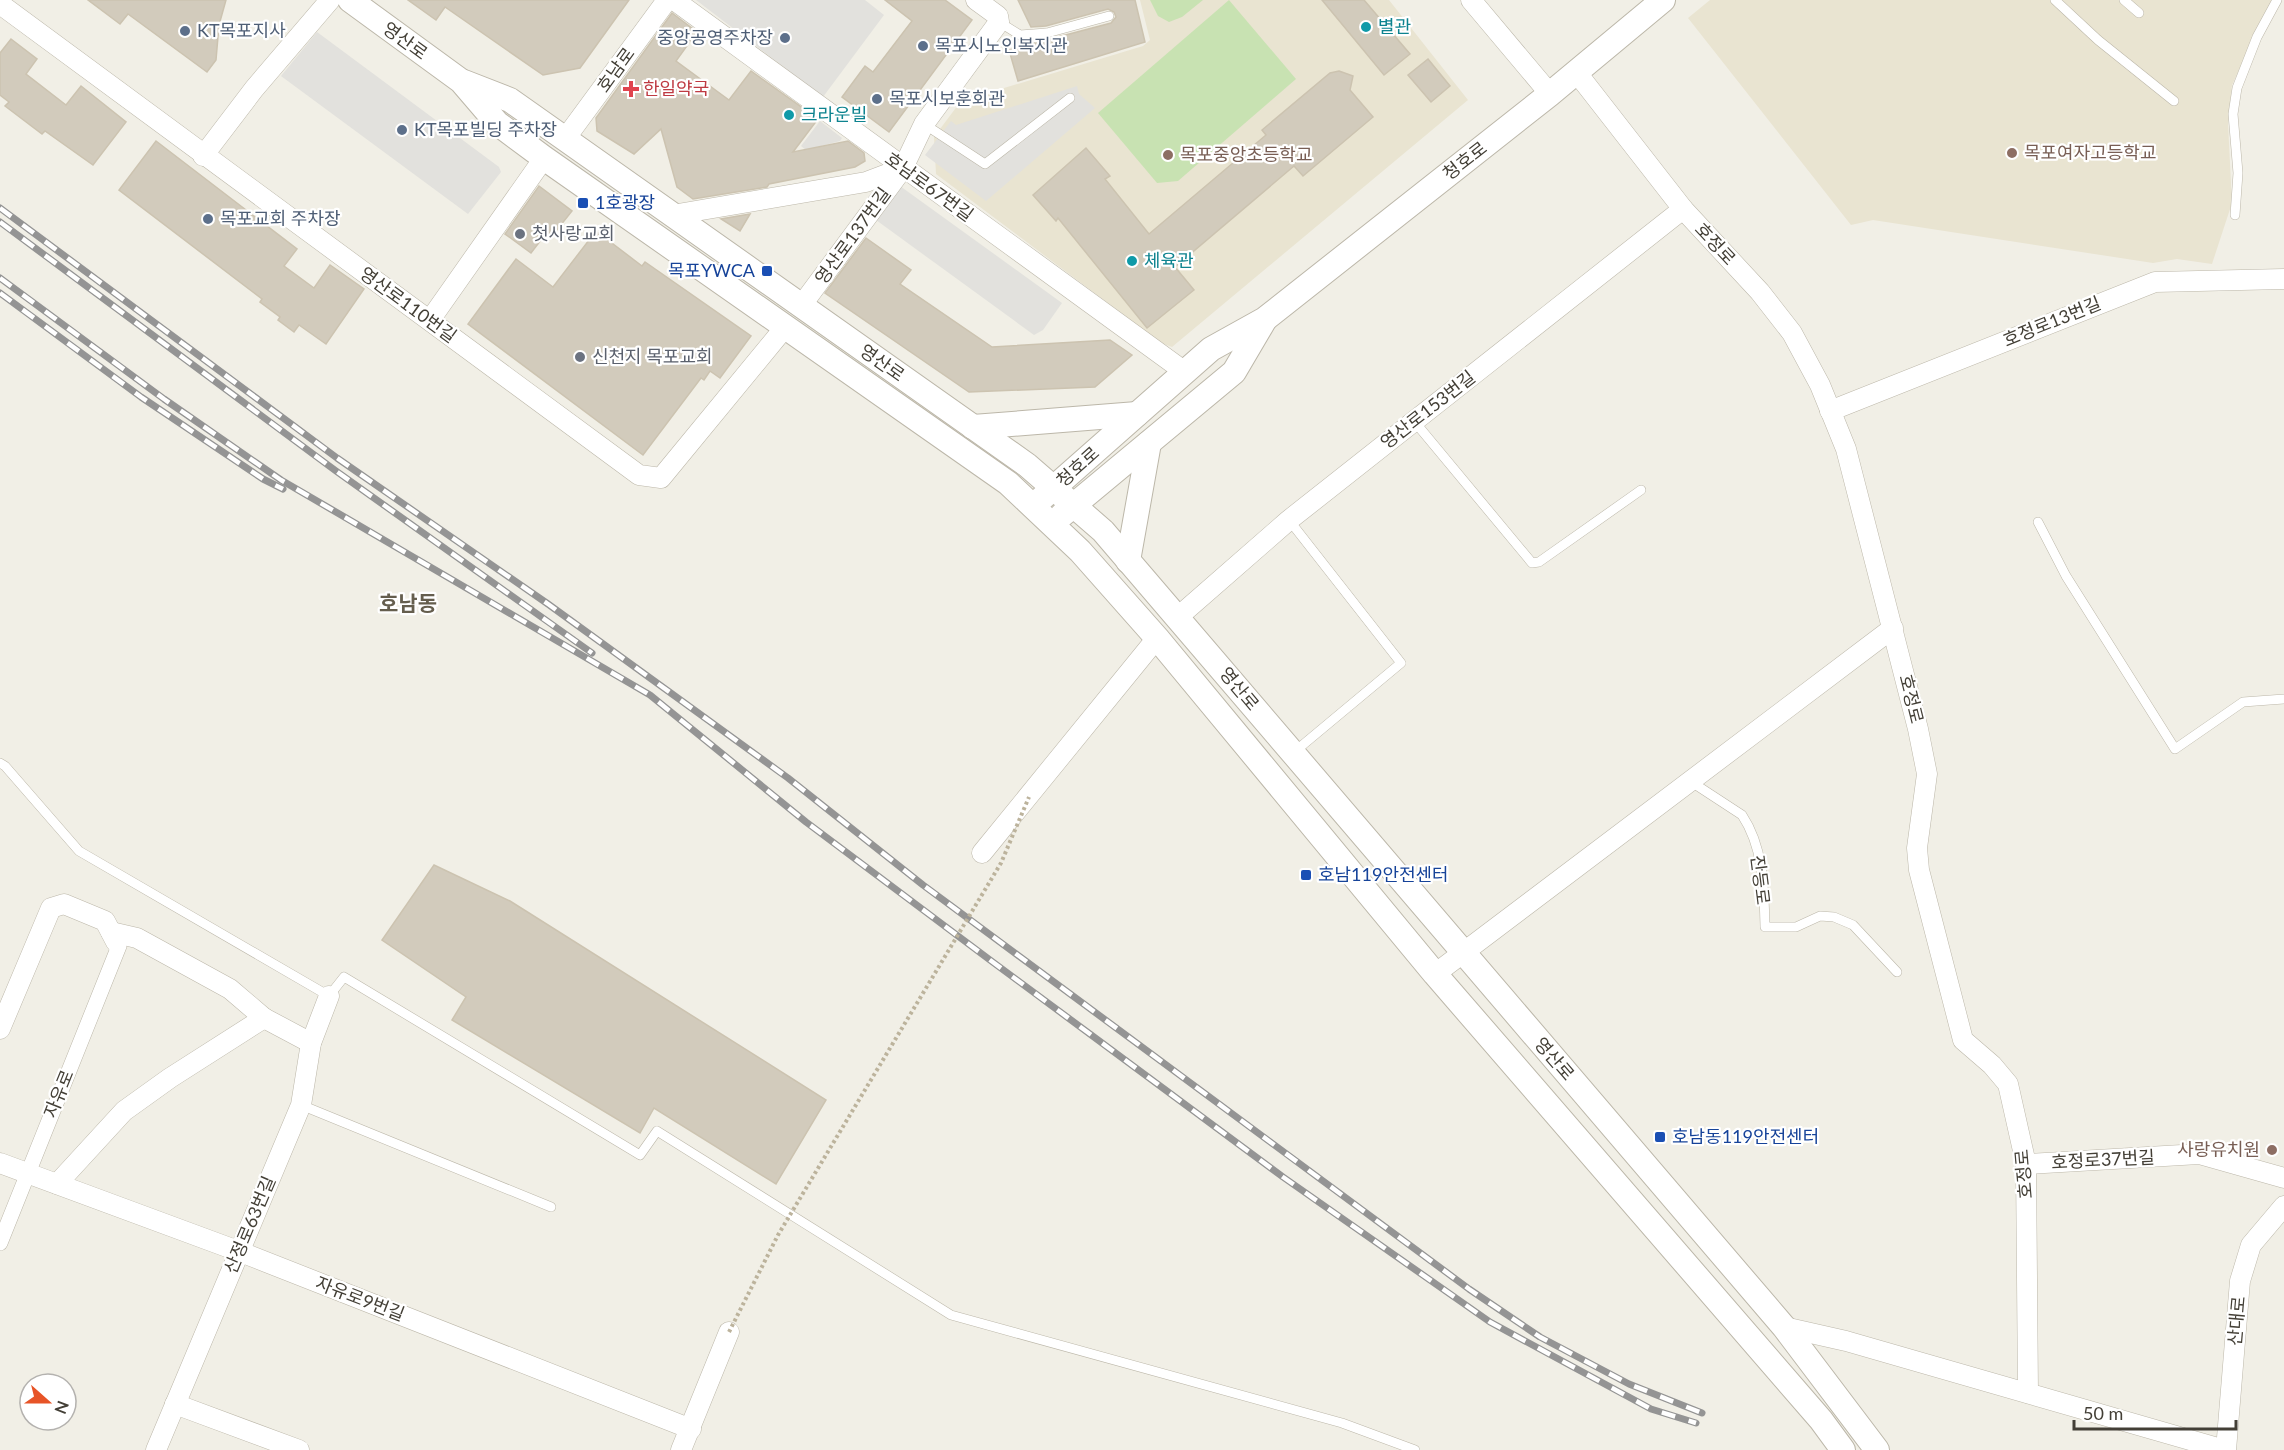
<svg xmlns="http://www.w3.org/2000/svg" width="2284" height="1450" viewBox="0 0 2284 1450" font-family="Lato,'Noto Sans KR',sans-serif">
  <rect width="100%" height="100%" fill="#f1efe6"/>
  <g fill="#e9e4d1">
    <path d="M1140,0H1389L1468,100L1172,347L1161,343L936,174L934,137L961,101L1143,46L1150,40Z"/>
    <path d="M1710,0H2272L2232,85L2228,123L2232,203L2212,264L2177,259L2153,263L1873,220L1851,225L1688,18Z"/>
  </g>
  <g fill="#c8e2b2">
    <path d="M1150,0H1203L1182,17L1169,22L1158,16Z"/>
    <path d="M1229,0L1296,79L1178,181L1157,183L1098,113Z"/>
  </g>
  <g fill="#e2e1dd">
    <path d="M696,0H865L884,15L823,97Z"/>
    <path d="M317,32L499,167L501,172L468,214L281,76Z"/>
    <path d="M1077,86L1079,94L1095,108L986,201L925,155L951,121L956,125Z"/>
    <path d="M820,121L842,138L840,141L806,150L801,146Z"/>
    <path d="M900,186L1062,303L1043,330L1034,335L876,220Z"/>
  </g>
  <g fill="#d2cbbc" stroke="#ccc3b0" stroke-width="1.5">
    <path d="M88,0H226L219,25L216,60L207,72L128,14L120,24Z"/>
    <path d="M408,0H629L580,68L543,75L445,7L436,20Z"/>
    <path d="M885,0H945L972,20L889,132L842,97L865,66L873,72L912,21Z"/>
    <path d="M1018,0H1135L1145,42L1018,81L1009,50L1111,23L1116,17L1114,12L1108,9L1046,26L1031,27Z"/>
    <path d="M1322,0H1364L1410,54L1384,75Z"/>
    <path d="M672,13L697,32L676,61L729,100L751,71L818,119L793,152L848,141L864,153L865,161L855,167L769,184L767,187L693,199L677,187L661,129L634,154L597,131L596,118Z"/>
    <path d="M11,39L37,59L26,74L66,105L81,86L126,122L93,165L45,131L42,134L5,106L9,102L0,95V53Z"/>
    <path d="M1428,59L1450,86L1431,102L1408,75Z"/>
    <path d="M1339,71L1353,76L1350,90L1373,117L1303,176L1294,166L1175,267L1194,290L1147,328L1058,218L1056,221L1033,195L1086,148L1110,176L1105,179L1149,234L1266,135L1262,130L1330,73Z"/>
    <path d="M156,141L297,249L284,266L314,288L330,265L364,289L326,344L299,325L294,332L278,320L280,317L260,302L262,299L119,190Z"/>
    <path d="M539,186L572,211L549,240L544,236L531,253L505,234Z"/>
    <path d="M750,214L740,231L721,219Z"/>
    <path d="M596,231L642,266L645,262L751,336L720,378L710,371L704,380L701,378L643,455L468,324L516,259L553,287Z"/>
    <path d="M866,238L911,270L900,284L992,347L1110,340L1132,355L1095,387L969,392L825,293Z"/>
    <path d="M434,865L510,901L826,1100L776,1184L654,1108L640,1133L452,1020L466,997L382,940Z"/>
  </g>
  <g fill="none" stroke-linecap="round" stroke-linejoin="round">
    <g stroke="#bcb7a9" stroke-width="10">
      <g id="service">
        <path d="M2055,0L2098,40L2174,101"/>
        <path d="M2124,0L2139,13"/>
        <path d="M999,22L1020,35L1047,33L1109,16"/>
        <path d="M924,124L985,164L1070,98"/>
        <path d="M2235,215L2238,173L2233,114L2237,88L2257,37L2277,0"/>
        <path d="M1414,421L1532,563L1539,562L1641,490"/>
        <path d="M1289,520L1401,663L1293,753"/>
        <path d="M2038,522L2066,576L2175,749L2243,702L2284,699"/>
        <path d="M0,763L5,766L79,851L329,996L344,977L640,1155L657,1131L951,1315L1342,1423L1415,1450"/>
        <path d="M1690,781L1742,815C1764,848 1764,889 1765,927H1796L1820,916L1834,917L1853,925L1897,972"/>
        <path d="M301,1105L551,1207"/>
      </g>
    </g>
    <g stroke="#bcb7a9" stroke-width="16">
      <path id="pedestrian" d="M0,1243L119,946"/>
    </g>
    <g stroke="#bcb7a9" stroke-width="21">
      <g id="minor">
        <path d="M674,0L1185,372"/>
        <path d="M1471,0L1550,94"/>
        <path d="M0,4L639,475L661,478L786,326"/>
        <path d="M1577,73L1683,209L1760,292L1792,333L1820,385L1846,449L1918,729L1927,774L1917,848L1919,870L1963,1040L1992,1065L2008,1084L2026,1164L2028,1393"/>
        <path d="M565,139L667,0"/>
        <path d="M203,156L254,89L330,0"/>
        <path d="M672,215L866,182L903,168"/>
        <path d="M801,306L903,168L924,124L999,22L998,16L976,0"/>
        <path d="M430,320L544,158"/>
        <path d="M1830,411L2155,282L2284,279"/>
        <path d="M1178,617L1289,520L1683,209"/>
        <path d="M982,853L1157,638"/>
        <path d="M111,932L137,938L230,989L264,1018L311,1043"/>
        <path d="M1435,974L1893,628"/>
        <path d="M0,1029L51,908L64,904L105,921L116,942"/>
        <path d="M0,1163L238,1251L691,1429"/>
        <path d="M2026,1164L2199,1154L2284,1178"/>
        <path d="M57,1184L124,1111L170,1078L264,1018"/>
        <path d="M1784,1327L1846,1341L2225,1450"/>
        <path d="M175,1404L299,1450"/>
        <path d="M156,1450L301,1105L311,1043L329,996"/>
        <path d="M681,1450L729,1332"/>
        <path d="M2226,1450L2240,1281L2251,1245L2284,1206"/>
      </g>
    </g>
    <g stroke="#bcb7a9" stroke-width="26">
      <g id="tertiary">
        <path d="M350,0L461,81L497,123L544,158L1008,483L1080,551L1157,638L1435,974L1821,1420L1843,1450"/>
        <path d="M464,82L510,100L1027,465L1103,531L1784,1327L1877,1450"/>
        <path d="M973,427L1137,414"/>
        <path d="M1041,499L1211,349L1265,319L1550,94L1663,0"/>
        <path d="M1062,515L1234,372L1264,321"/>
        <path d="M1128,561L1149,443"/>
      </g>
    </g>
    <use href="#service" stroke="#fff" stroke-width="9"/>
    <use href="#pedestrian" stroke="#fff" stroke-width="15"/>
    <use href="#minor" stroke="#fff" stroke-width="20"/>
    <use href="#tertiary" stroke="#fff" stroke-width="24"/>
    <g stroke="#949494" stroke-width="7">
      <g id="rail">
        <path d="M0,208L337,458L548,604L788,778L923,885L1469,1289L1540,1337L1629,1384L1702,1413"/>
        <path d="M0,222L336,471L592,653"/>
        <path d="M0,278L164,399L281,480L650,695L806,822L990,960L1283,1177L1490,1322L1651,1409L1696,1423"/>
        <path d="M0,293L141,397L263,479L283,489"/>
      </g>
    </g>
    <use href="#rail" stroke="#fff" stroke-width="4.5" stroke-dasharray="14" stroke-linecap="butt"/>
    <path stroke="#bcb39c" stroke-width="4" stroke-dasharray="3 3" stroke-linecap="butt" d="M729,1332L778,1235L1001,863L1029,797"/>
  </g>
  <g fill="#0f9aa8" stroke="#fff" stroke-width="2">
    <circle cx="1366" cy="27" r="6"/>
    <circle cx="789" cy="115" r="6"/>
    <circle cx="1132" cy="261" r="6"/>
  </g>
  <g fill="#5c6f8a" stroke="#fff" stroke-width="2">
    <circle cx="185" cy="31" r="6"/>
    <circle cx="785" cy="38" r="6"/>
    <circle cx="923" cy="46" r="6"/>
    <circle cx="877" cy="99" r="6"/>
    <circle cx="402" cy="130" r="6"/>
    <circle cx="208" cy="219" r="6"/>
  </g>
  <path fill="#e0444e" stroke="#fff" stroke-width="2" d="M628 80h6v6h6v6h-6v6h-6v-6h-6v-6h6z"/>
  <g fill="#8d6e63" stroke="#fff" stroke-width="2">
    <circle cx="2012" cy="153" r="6"/>
    <circle cx="1168" cy="155" r="6"/>
    <circle cx="2272" cy="1150" r="6"/>
  </g>
  <g fill="#1a4fb4" stroke="#fff" stroke-width="2">
    <rect x="577" y="197" width="12" height="12" rx="3"/>
    <rect x="761" y="265" width="12" height="12" rx="3"/>
    <rect x="1300" y="869" width="12" height="12" rx="3"/>
    <rect x="1654" y="1131" width="12" height="12" rx="3"/>
  </g>
  <g fill="#6b7280" stroke="#fff" stroke-width="2">
    <circle cx="520" cy="234" r="6"/>
    <circle cx="580" cy="357" r="6"/>
  </g>
  <g text-anchor="middle" stroke-width="4.5" stroke-linejoin="round" paint-order="stroke">
    <g font-size="18" fill="#0d838f" stroke="#fff" text-anchor="start">
      <text x="1378" y="33">별관</text>
      <text x="801" y="121">크라운빌</text>
      <text x="1144" y="267">체육관</text>
    </g>
    <g font-size="18" fill="#4e5e75" stroke="#fff" text-anchor="start">
      <text x="197" y="37">KT목포지사</text>
      <text x="773" y="44" text-anchor="end">중앙공영주차장</text>
      <text x="935" y="52">목포시노인복지관</text>
      <text x="889" y="105">목포시보훈회관</text>
      <text x="414" y="136">KT목포빌딩 주차장</text>
      <text x="220" y="225">목포교회 주차장</text>
    </g>
    <g font-size="18" fill="#433f36" stroke="#fff">
      <text transform="translate(405 41) rotate(36)" y="6">영산로</text>
      <text transform="translate(616 70) rotate(-54)" y="6">호남로</text>
      <text transform="translate(1465 161) rotate(-38)" y="6">청호로</text>
      <text transform="translate(929 187) rotate(36)" y="6">호남로67번길</text>
      <text transform="translate(853 236) rotate(-54)" y="6">영산로137번길</text>
      <text transform="translate(1715 244) rotate(47)" y="6">호정로</text>
      <text transform="translate(408 305) rotate(36)" y="6">영산로110번길</text>
      <text transform="translate(2052 322) rotate(-22)" y="6">호정로13번길</text>
      <text transform="translate(882 363) rotate(35)" y="6">영산로</text>
      <text transform="translate(1428 410) rotate(-38)" y="6">영산로153번길</text>
      <text transform="translate(1078 467) rotate(-42)" y="6">청호로</text>
      <text transform="translate(1239 689) rotate(50)" y="6">영산로</text>
      <text transform="translate(1911 699) rotate(76)" y="6">호정로</text>
      <text transform="translate(1760 880) rotate(83)" y="6">잔등로</text>
      <text transform="translate(1554 1059) rotate(49)" y="6">영산로</text>
      <text transform="translate(59 1094) rotate(-68)" y="6">자유로</text>
      <text transform="translate(2103 1160) rotate(-3)" y="6">호정로37번길</text>
      <text transform="translate(2024 1174) rotate(-95)" y="6">호정로</text>
      <text transform="translate(250 1225) rotate(-67)" y="6">산정로63번길</text>
      <text transform="translate(360 1299) rotate(21)" y="6">자유로9번길</text>
      <text transform="translate(2237 1321) rotate(-85)" y="6">산대로</text>
    </g>
    <g font-size="18" fill="#be3a42" stroke="#fff" text-anchor="start">
      <text x="643" y="95">한일약국</text>
    </g>
    <g font-size="18" fill="#785e54" stroke="#fff" text-anchor="start">
      <text x="2024" y="159">목포여자고등학교</text>
      <text x="1180" y="161">목포중앙초등학교</text>
      <text x="2260" y="1156" text-anchor="end">사랑유치원</text>
    </g>
    <g font-size="18" fill="#164399" stroke="#fff" text-anchor="start">
      <text x="595" y="209">1호광장</text>
      <text x="755" y="277" text-anchor="end">목포YWCA</text>
      <text x="1318" y="881">호남119안전센터</text>
      <text x="1672" y="1143">호남동119안전센터</text>
    </g>
    <g font-size="18" fill="#5b616d" stroke="#fff" text-anchor="start">
      <text x="532" y="240">첫사랑교회</text>
      <text x="592" y="363">신천지 목포교회</text>
    </g>
    <g font-size="21" font-weight="bold" fill="#655e4e" stroke="#fff">
      <text x="408" y="611">호남동</text>
    </g>
  </g>
  <g transform="translate(48 1402) rotate(111)"><circle r="28" fill="#ffffff" stroke="#b4b2af" stroke-width="1.5"/>
  <path d="M0-4.5L10 22L0 15L-10 22Z" fill="#e75427"/>
  <text y="-9" font-size="16" font-weight="bold" text-anchor="middle" fill="#433f36">N</text>
  </g>
  <path d="M2074 1420v9h162v-9" fill="none" stroke="#433f36" stroke-width="3"/>
  <text x="2083" y="1420" font-size="18" fill="#433f36" stroke="#ffffff" stroke-width="4.5" paint-order="stroke">50 m</text>
</svg>
